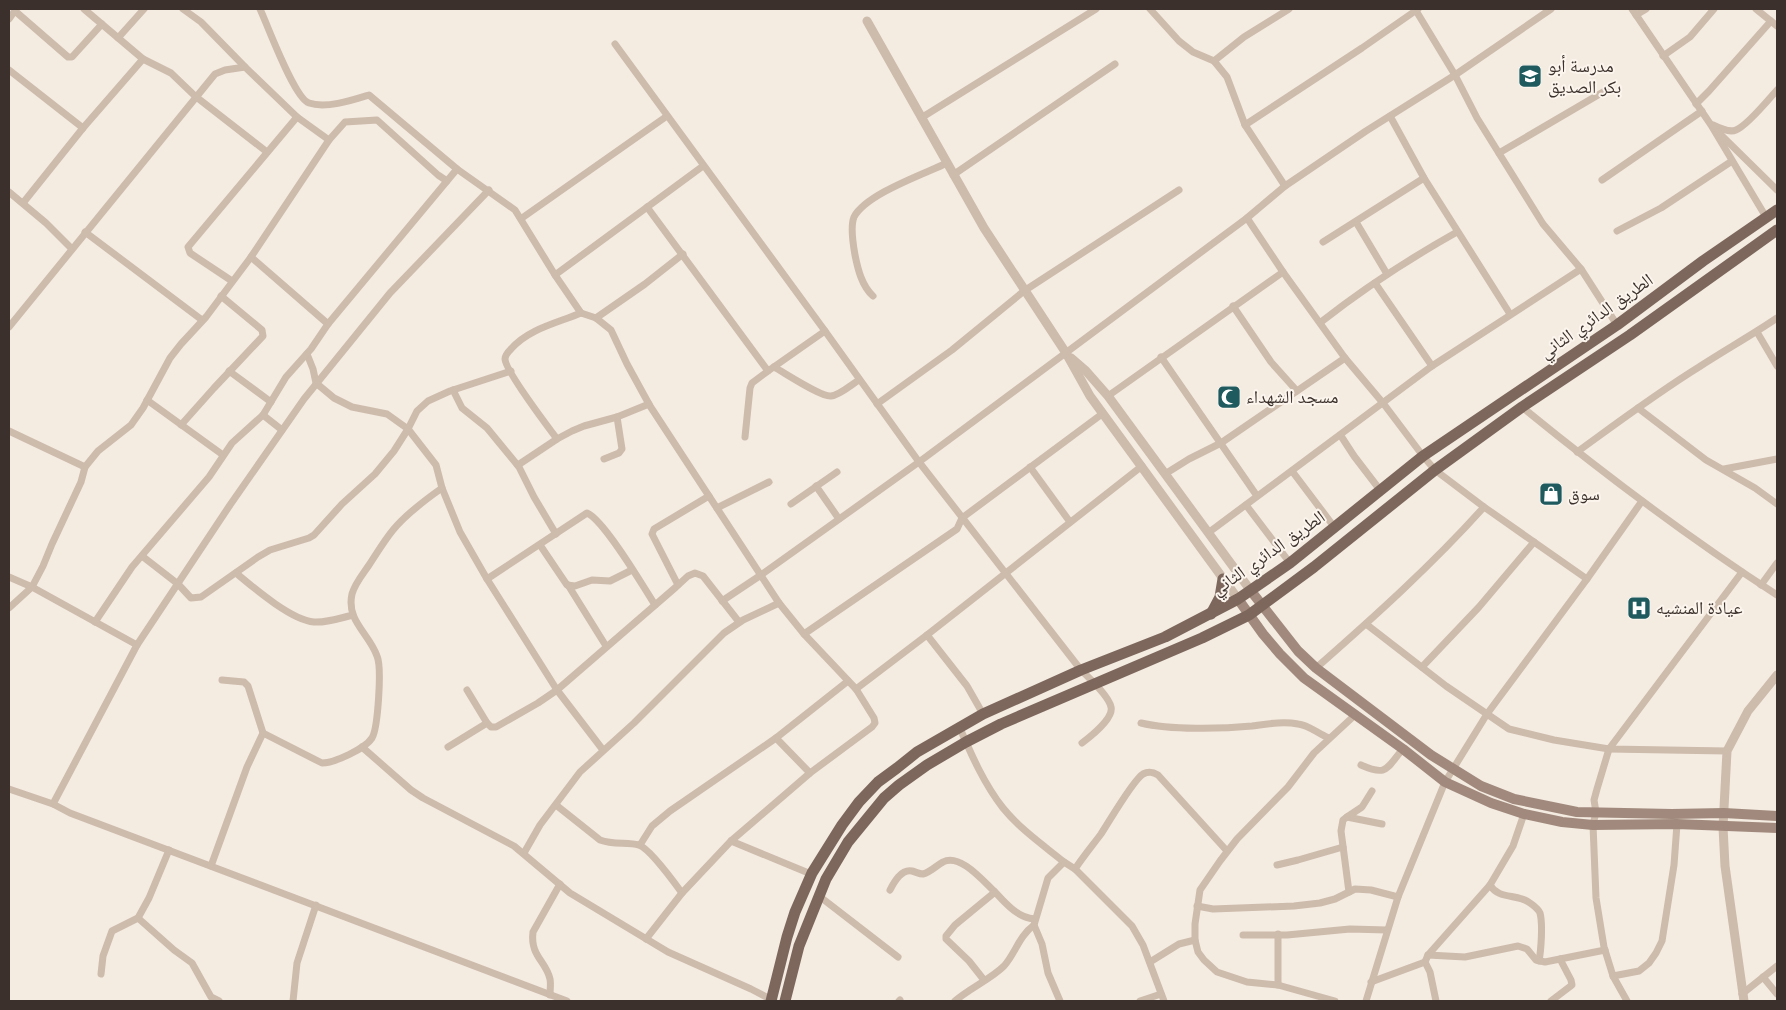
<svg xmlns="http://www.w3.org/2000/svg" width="1786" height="1010" viewBox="0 0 1786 1010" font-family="Karla,'Noto Naskh Arabic',sans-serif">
  <rect width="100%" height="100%" fill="#f4ebe1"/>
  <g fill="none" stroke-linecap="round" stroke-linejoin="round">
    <g stroke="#cdbbac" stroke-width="7">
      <path d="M260,9C268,26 294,98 309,103C326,109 353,100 369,95L457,169L515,210L555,275L581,313L596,318L611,330L627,364L650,406L779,603L804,634L856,689L927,635L1142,466"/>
      <path d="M1150,9L1179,41L1193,52L1214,61L1227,77L1245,125L1285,186"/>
      <path d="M1415,9L1455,75L1477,118L1543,224L1581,269L1617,325"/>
      <path d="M1632,9L1711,125L1766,217"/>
      <path d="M1756,9L1777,26"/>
      <path d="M15,11L68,57H72L102,24"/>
      <path d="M1636,15L1646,9"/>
      <path d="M9,19L16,9"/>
      <path d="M118,38L144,9"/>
      <path d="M615,44L825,331L919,462L1081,670C1089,678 1109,696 1111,707C1114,718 1090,737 1082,743"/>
      <path d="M1663,56L1690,37L1714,9"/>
      <path d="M143,59L171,73L195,96L267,152"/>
      <path d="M1214,61L1244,37L1289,9"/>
      <path d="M245,67L297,117L329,140"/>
      <path d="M9,70L83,128"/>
      <path d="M1696,104L1709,91L1771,21"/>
      <path d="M1390,116L1424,178L1510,314"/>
      <path d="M921,118L1096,9"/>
      <path d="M1245,125L1362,48L1418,9"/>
      <path d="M1713,125C1719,128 1729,133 1736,130C1747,126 1769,99 1777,90"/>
      <path d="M1718,132L1777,190"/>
      <path d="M1499,153L1610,88"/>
      <path d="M953,175L1115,64"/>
      <path d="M1602,180L1702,111"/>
      <path d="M489,190L390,293L304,399L230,505L137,645L53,804L70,813L567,1001"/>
      <path d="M9,192L46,223L71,248"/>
      <path d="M23,203L83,128L143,59L84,9"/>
      <path d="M647,207L768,371L825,331"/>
      <path d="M522,218L667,116"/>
      <path d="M1247,218L1283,272L1345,358L1383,403L1423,456L1435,470L1484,507L1587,579"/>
      <path d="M1356,222L1387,274"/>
      <path d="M1617,231L1661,208L1732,161"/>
      <path d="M85,232L202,320"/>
      <path d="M1323,242L1424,178"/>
      <path d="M251,257L328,324"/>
      <path d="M555,275L703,166"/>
      <path d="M232,281L190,253L188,247L297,117"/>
      <path d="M1375,283L1432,366"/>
      <path d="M873,296C862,286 858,270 855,255C853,244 850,227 854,217C866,194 924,174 947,163"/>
      <path d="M1233,306L1271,362L1297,391"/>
      <path d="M596,318L645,284L683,254"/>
      <path d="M1321,322C1363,289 1409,259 1457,232"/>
      <path d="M9,327L215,74L225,70L245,67L201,22L183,9"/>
      <path d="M1757,332L1777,366"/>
      <path d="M307,354L313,369L316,383L334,398L352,407L387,414L408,429L436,465L442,488L460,532L487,579L557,690L603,750"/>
      <path d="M1161,357L1257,496"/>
      <path d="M774,367C785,373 821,397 831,396C840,395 852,384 859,380"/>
      <path d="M229,371L271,402"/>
      <path d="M453,390L462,408L487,428L519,467L534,497L556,534"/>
      <path d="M1108,396L1283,272"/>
      <path d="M147,400L223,455"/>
      <path d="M877,404L952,350L1024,291L1179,190"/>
      <path d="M1522,407C1604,474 1689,538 1777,595"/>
      <path d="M1638,408L1706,460L1755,488L1777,504"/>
      <path d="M263,415L282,430"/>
      <path d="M181,425L214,388L263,336L262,330L221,296"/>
      <path d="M9,431L85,467L98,451L131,425L143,408L170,358L181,344L206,317L251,257L329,140L345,122L377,120L438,175L447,181"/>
      <path d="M1341,436L1354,456L1380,490"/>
      <path d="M745,437L750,388L752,383L768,371"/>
      <path d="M557,439C548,427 505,370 505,359C505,355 508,352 511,349C528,329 557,323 581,313"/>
      <path d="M1577,452C1617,423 1657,393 1699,367C1725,350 1752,335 1777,318"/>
      <path d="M604,459L619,453L622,449L617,417"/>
      <path d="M518,465L557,439L572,431L584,426L617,417L649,404"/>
      <path d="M1030,467L1070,522"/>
      <path d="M1724,469L1777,459"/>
      <path d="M1292,471L1335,528"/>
      <path d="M1165,474L1189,459L1221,443L1345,358"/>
      <path d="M816,486L839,519"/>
      <path d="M791,504L837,472"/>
      <path d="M1246,505L1290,563"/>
      <path d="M717,508L769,482"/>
      <path d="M1208,533L1432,366L1581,269"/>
      <path d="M540,545L567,585L575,586L592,580L610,581L632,570"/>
      <path d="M142,556L178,584L191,598L201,597L258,557L270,550L309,538L314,535L342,504L375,474L394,451L408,429L417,411L428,401L450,391L511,371"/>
      <path d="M236,573C254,588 291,620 314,622C327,623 340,618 353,615"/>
      <path d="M9,577L32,587L137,645"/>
      <path d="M487,579L587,513C604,520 643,586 655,605"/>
      <path d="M568,585L606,646"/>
      <path d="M678,585L652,534L654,529L709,496"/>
      <path d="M1761,585L1777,563"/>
      <path d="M722,601L761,575L919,462L1247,218L1285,186L1366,131L1455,75L1551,9"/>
      <path d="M9,608L32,587L43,566L52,544L81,482L85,467"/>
      <path d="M95,622L132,567L209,477L232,443L263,415L286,377L311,349L328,324L457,169"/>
      <path d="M1366,624L1446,686L1509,729L1554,740L1609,749L1727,751"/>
      <path d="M804,634L957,529L962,518L1102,414"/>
      <path d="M927,635L967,686L983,714"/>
      <path d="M1422,667L1479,607L1534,542"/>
      <path d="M1316,668C1374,617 1432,565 1484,507"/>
      <path d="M222,680L244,682L248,686L263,733"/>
      <path d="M467,690L487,723L491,727H496L538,703L557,690L676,587L688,576L695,573L703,576L739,622"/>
      <path d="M1141,723C1170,730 1221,729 1252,726C1267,724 1283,721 1298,724C1309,725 1318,734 1329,738"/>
      <path d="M959,726C971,754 984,784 1003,808C1020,829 1043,845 1064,862L1048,878L1034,925L1042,944L1048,973L1060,1001"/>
      <path d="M776,738L810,773"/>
      <path d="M362,747L411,790L423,798L514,846L570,893L668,952L751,989L774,1001"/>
      <path d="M448,747L487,723"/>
      <path d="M1361,765C1388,777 1386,768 1403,749"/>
      <path d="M9,789L53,804"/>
      <path d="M1372,791L1362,807L1347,817L1382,824"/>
      <path d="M556,805L600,840C613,845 627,842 639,845C650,849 674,882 682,893"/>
      <path d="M1347,817L1343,820L1341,831L1349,892"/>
      <path d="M731,841L811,874"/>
      <path d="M640,845L652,826L670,811L776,738L848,681"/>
      <path d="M524,853L540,825L580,772L634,723L724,633L743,620L779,603"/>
      <path d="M1064,862L1075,869L1132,926L1143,945L1164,1001"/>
      <path d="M1277,865L1298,860L1343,847"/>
      <path d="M211,866L247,767L263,733L322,763C334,763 365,749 372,738C378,728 382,667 377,656C369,633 346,621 352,594C355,583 363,574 369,565C377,553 384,541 393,530C406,514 425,500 442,488"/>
      <path d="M1075,869C1083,857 1092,846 1101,834C1109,822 1133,780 1143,774C1149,771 1153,772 1158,775L1227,851"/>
      <path d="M1490,885C1497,897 1510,895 1522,899C1527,900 1538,908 1540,913C1543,924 1541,950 1539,961"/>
      <path d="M890,890C894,882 901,869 912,871C916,872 919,874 923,874C931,872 937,865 943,862C960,853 983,881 995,892"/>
      <path d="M819,896L898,957"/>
      <path d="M1197,906L1213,909L1294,906L1320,903L1335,899L1355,889L1371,890L1398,897"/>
      <path d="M138,918L174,950L192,963L211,997L219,1001"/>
      <path d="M1278,934V985"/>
      <path d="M1243,935H1287L1350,929L1387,930"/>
      <path d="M646,939L682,893L731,841L810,773L872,727L875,723L874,718L856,689"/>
      <path d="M1428,955L1465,957L1518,946L1527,949L1536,960L1545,962L1605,950"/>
      <path d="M1150,962L1179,944L1195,940"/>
      <path d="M1425,962L1430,972L1436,1001"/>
      <path d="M101,974L103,956L112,931L138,918L149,898L169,850"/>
      <path d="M1613,976L1639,971L1649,963L1656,953L1662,941L1674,865L1677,824"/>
      <path d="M1763,977L1777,994"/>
      <path d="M984,980L969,961L946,939V936L955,925L995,892C1006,904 1018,918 1035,919"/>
      <path d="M1371,982L1425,962L1428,955L1490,885L1513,846L1524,814"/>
      <path d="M1742,994L1777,966"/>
      <path d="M550,995C550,990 551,984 550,979C546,961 530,956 533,932L560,884"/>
      <path d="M293,1001L297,963L316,905"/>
      <path d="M899,1001L900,1000"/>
      <path d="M955,1001C970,988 991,979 1004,966C1015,954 1019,936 1034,925"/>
      <path d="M1140,1001L1161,994"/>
      <path d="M1335,1001L1278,985L1247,982L1217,972L1204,960L1198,952L1195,940V924L1200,890L1220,861L1237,839L1288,787L1314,753L1355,715"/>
      <path d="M1366,1001L1398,897L1445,782L1487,714L1587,579L1642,501"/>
      <path d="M1551,1001L1572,985L1571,980L1560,959"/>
      <path d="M1627,1001L1613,976L1604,947L1596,898L1593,825L1596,812L1594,800L1597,789L1609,749L1742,572"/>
    </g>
    <g stroke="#cdbbac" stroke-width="9">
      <path d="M867,21L984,228L1066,353L1090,396L1238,599"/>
      <path d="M1071,358L1086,371L1108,396L1251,591"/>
      <path d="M1744,1001L1725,866L1723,827L1727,751L1748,711L1777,675"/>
    </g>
    <g stroke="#a18a7d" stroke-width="10">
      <path d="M1251,591L1298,651L1316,668L1431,755L1481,786L1514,799L1577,812L1672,814L1724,813L1777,816"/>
      <path d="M1238,599L1263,634L1280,654L1304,678L1403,749L1445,782L1491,803L1524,814L1562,822L1593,825L1677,824L1777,828"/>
    </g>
    <g stroke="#7d675c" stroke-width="11">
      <path d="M1211,614L1220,597L1223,579"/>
      <path d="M771,1001L787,937L795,912L812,873L842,825L859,802L878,782L897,768L917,752L983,714L1081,670L1165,637L1238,599L1290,563L1423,456L1617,325L1703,261L1777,210"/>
      <path d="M785,1001L799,946L826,879L848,842L884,798L899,785L927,765L966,742L1001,724L1202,638L1249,615L1314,567L1435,470L1522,407L1630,335L1777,230"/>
    </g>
  </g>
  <defs>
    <g id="school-square" transform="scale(1.25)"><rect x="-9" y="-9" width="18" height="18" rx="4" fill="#1f5a5e" stroke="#fbf5ee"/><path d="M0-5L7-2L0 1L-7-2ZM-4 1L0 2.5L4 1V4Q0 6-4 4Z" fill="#fff"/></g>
    <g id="mosque-square" transform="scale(1.25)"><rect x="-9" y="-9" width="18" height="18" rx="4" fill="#1f5a5e" stroke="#fbf5ee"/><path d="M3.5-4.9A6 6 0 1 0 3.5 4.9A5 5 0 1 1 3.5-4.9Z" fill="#fff"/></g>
    <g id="shop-square" transform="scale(1.25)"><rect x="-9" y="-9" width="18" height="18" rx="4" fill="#1f5a5e" stroke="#fbf5ee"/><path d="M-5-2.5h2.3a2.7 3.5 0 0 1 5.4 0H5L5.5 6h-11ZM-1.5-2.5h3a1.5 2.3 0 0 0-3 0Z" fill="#fff"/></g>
    <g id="hospital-square" transform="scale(1.25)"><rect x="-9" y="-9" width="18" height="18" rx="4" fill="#1f5a5e" stroke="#fbf5ee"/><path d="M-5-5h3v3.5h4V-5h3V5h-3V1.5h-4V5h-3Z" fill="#fff"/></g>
  </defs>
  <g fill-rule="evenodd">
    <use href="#school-square" x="1530" y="76"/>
    <use href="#mosque-square" x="1229" y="397"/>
    <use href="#shop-square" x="1551" y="494"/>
    <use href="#hospital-square" x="1639" y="608"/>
  </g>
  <g text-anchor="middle" stroke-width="4" stroke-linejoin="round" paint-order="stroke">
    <g font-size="18" fill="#3b302b" stroke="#fbf5ee" text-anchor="start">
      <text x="1548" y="72">مدرسة أبو<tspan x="1548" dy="21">بكر الصديق</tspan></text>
      <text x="1246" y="403">مسجد الشهداء</text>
      <text x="1568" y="500">سوق</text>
      <text x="1656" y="614">عيادة المنشيه</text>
    </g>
    <g font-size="18" fill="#3b302b" stroke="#fbf5ee">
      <text transform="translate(1596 316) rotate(-35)" y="6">الطريق الدائري الثاني</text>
      <text transform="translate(1268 553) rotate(-35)" y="6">الطريق الدائري الثاني</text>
    </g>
  </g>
  <rect width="1786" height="1010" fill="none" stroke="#3b302b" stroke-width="20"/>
</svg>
